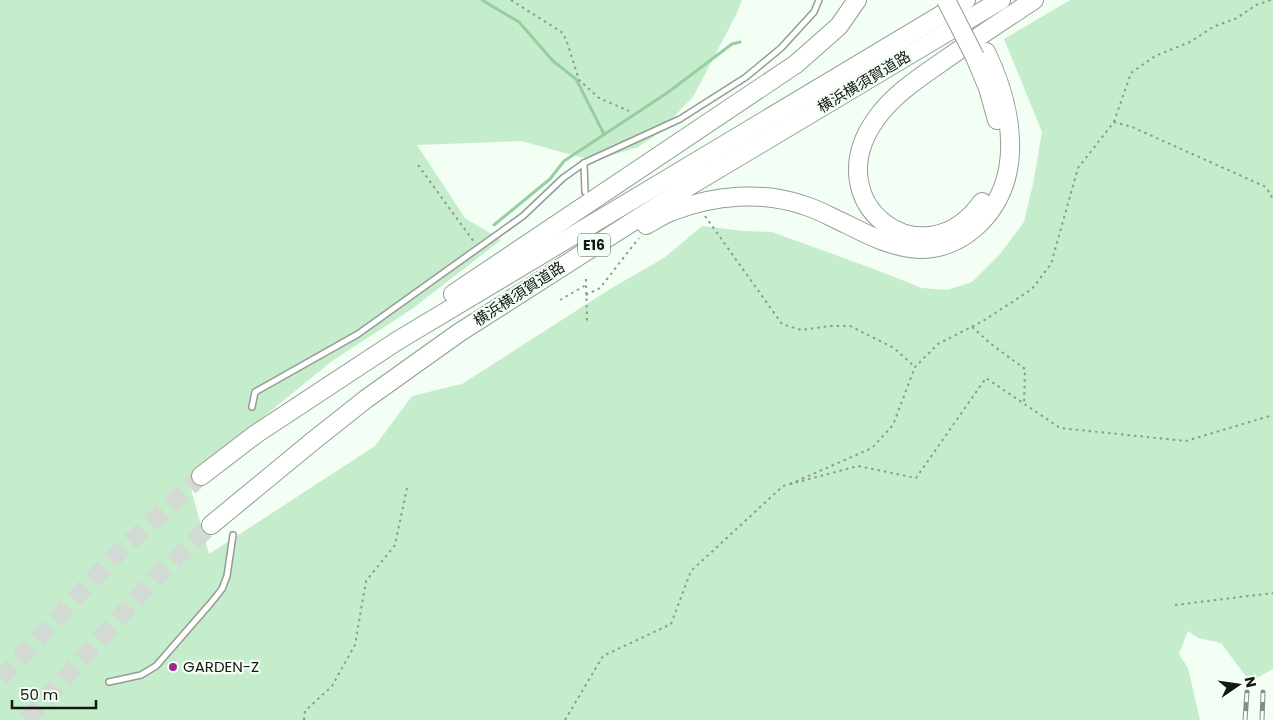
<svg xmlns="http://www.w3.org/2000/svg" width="1273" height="720" viewBox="0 0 1273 720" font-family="Poppins,'Noto Sans JP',sans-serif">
  <rect width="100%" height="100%" fill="#f3fef5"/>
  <path fill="#c5edcc" d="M0,0H742L736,15L693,97L656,135L638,147L594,161L521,141L417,145L465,218L501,240L412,309L332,361L188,478L209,554L375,446L412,396L462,384L610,289L664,258L702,226L744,231L772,232L874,269L922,288L947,290L972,282L1000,254L1024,222L1033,184L1042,132L1004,39L1070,0H1273V669L1250,682L1221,643L1198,638L1188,631L1179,654L1188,668L1200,720H0Z"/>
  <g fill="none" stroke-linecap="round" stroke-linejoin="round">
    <g stroke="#97cda1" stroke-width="3">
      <path d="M482,0L519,22L553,61L576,79L604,134"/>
      <path d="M494,225L550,179L564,161L667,93L732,44L740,42"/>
    </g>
    <g stroke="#d2dbd3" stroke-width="18" stroke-dasharray="18 9" stroke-linecap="butt">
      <path d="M0,679L114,557L201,476"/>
      <path d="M27,720L154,579L211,525"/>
    </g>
    <g stroke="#939d95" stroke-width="8">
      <g id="lane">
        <path d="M584,163L585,192"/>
        <path d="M252,407L255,392L358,334L523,216L563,178L584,163L680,119L746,77L781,48L814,12L819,0"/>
        <path d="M109,682L141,675L156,666L210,604L222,589L227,576L233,535"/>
      </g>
    </g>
    <g stroke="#939d95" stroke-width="20">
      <g id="highway">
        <path d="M975,57L988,88L997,120"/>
        <path d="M982,202C924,284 815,204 876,119C892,96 916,80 939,64C970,42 1002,21 1034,0"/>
        <path d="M646,225C655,220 664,214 673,211C714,195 762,191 803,205C817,209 829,216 842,222C866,234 892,248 920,249C942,249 962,240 978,225C1027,178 1012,106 986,52"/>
        <path d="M453,294L796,64L839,26L857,0"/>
        <path d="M201,476L256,434L397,341L966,0"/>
        <path d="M211,525L313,441L366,399L460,332L676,194L1001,0"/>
      </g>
    </g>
    <g stroke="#909892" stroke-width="2" stroke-dasharray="2.5 4" stroke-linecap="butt">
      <path d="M511,0L563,33L568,45L579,80L599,98L629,111"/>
      <path d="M1114,122L1131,73L1155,56L1190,42L1213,27L1237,18L1256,5L1271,0"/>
      <path d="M418,165L474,242"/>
      <path d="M705,216L782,324L801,330L830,326H850L894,348L915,367"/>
      <path d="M586,279L587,322"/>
      <path d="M586,295L600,288L639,238"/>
      <path d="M560,300L586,285"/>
      <path d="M972,327L991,344L1025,369L1024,403"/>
      <path d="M790,484L872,448L893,425L915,367L938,344L983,321L1032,289L1051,264L1078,168L1114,122L1132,127L1266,187L1273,199"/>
      <path d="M1175,605L1273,593"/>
      <path d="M304,720L305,711L332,686L355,645L366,581L395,545L407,488"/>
      <path d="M565,720L603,656L671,624L691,571L783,486L858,466L916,478L986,378L1060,428L1186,441L1273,415"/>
    </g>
    <use href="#lane" stroke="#fff" stroke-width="5"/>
    <use href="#highway" stroke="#fff" stroke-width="18"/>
    <g stroke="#878e88" stroke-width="5">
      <g id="rail">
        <path d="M1245,720L1247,692"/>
        <path d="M1262,720L1263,692"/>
      </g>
    </g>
    <use href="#rail" stroke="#f3fef5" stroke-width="3" stroke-dasharray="9" stroke-linecap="butt"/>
    <g stroke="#939d95" stroke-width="20" stroke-linecap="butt">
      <path id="highway-bridge" d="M946,0L975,57"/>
    </g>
    <use href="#highway-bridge" stroke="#fff" stroke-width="18"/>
  </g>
  <circle fill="#952c8f" stroke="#f3fef5" stroke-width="2" cx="173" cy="667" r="5"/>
  <g text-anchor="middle" stroke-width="4.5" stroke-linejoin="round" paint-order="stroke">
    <rect fill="#f3fef5" stroke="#575c58" stroke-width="1" x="578" y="233.5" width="32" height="23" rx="4"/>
    <g font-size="14" font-weight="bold" fill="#141714">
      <text x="594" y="250">E16</text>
    </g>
    <g font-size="15" fill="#141714" stroke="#f3fef5">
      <text transform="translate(864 82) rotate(-31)" y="5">横浜横須賀道路</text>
      <text transform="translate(519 294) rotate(-33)" y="5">横浜横須賀道路</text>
    </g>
    <g font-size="15" fill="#141714" stroke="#f3fef5" text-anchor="start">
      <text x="183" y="672">GARDEN-Z</text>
    </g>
  </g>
  <g transform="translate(1238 685) rotate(77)" stroke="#f3fef5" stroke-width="4" paint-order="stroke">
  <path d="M0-4L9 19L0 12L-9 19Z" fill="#141714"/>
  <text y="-8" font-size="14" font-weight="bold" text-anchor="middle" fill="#141714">N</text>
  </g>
  <path d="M12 700v8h84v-8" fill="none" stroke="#141714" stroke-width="2.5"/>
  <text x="20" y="700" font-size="15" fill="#141714" stroke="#f3fef5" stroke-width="4" paint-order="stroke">50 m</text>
</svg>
